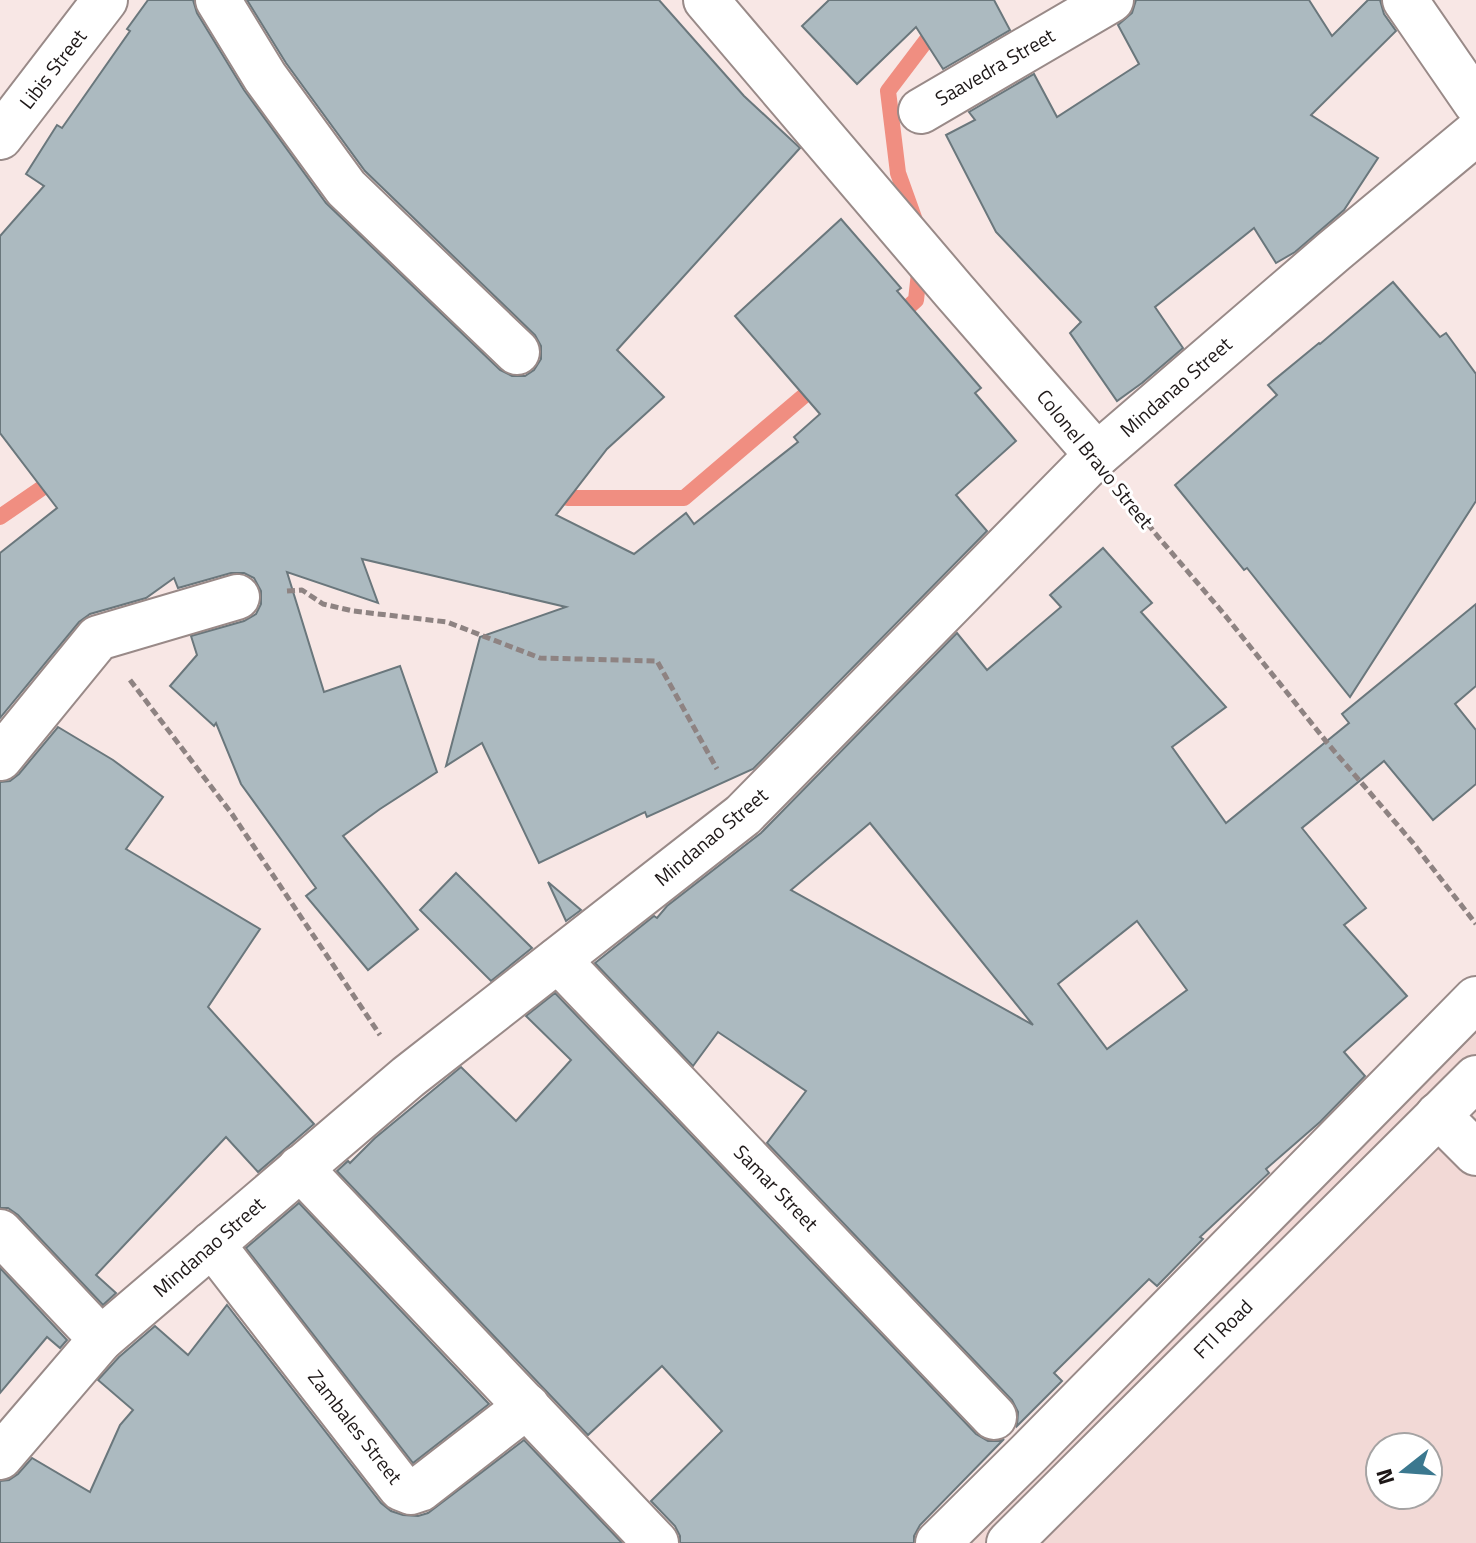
<svg xmlns="http://www.w3.org/2000/svg" width="1476" height="1543" viewBox="0 0 1476 1543" font-family="'Titillium Web',sans-serif">
  <rect width="100%" height="100%" fill="#f8e7e5"/>
  <path fill="#f2d9d6" fill-rule="evenodd" d="M1476,1021V1543H939ZM1380,1447H1428V1495H1380Z"/>
  <g fill="none" stroke-linecap="round" stroke-linejoin="round">
    <g stroke="#f08e81" stroke-width="16">
      <path d="M917,226L898,173L888,91L957,0"/>
      <path d="M895,319L916,300L920,264"/>
      <path d="M549,495L569,498H684L819,383"/>
      <path d="M0,517L58,477"/>
    </g>
  </g>
  <g fill="#acbac0" stroke="#6a777c" stroke-width="2" fill-rule="evenodd">
    <path d="M148,0H193L197,13L244,90L326,203L500,370L512,376H525L534,370L541,359V346L535,335L365,171L286,63L247,0H659L744,96L800,148L617,350L664,397L607,449L556,515L634,554L686,513L694,524L798,442L794,437L820,414L735,316L841,219L901,288L897,291L981,388L975,393L1016,441L956,495L987,531L753,769L647,817L645,812L539,863L482,743L446,766L480,637L566,607L362,559L378,603L287,572L324,692L400,666L437,772L380,809L343,836L418,929L368,970L306,896L316,888L241,784L216,723L214,726L170,686L197,655L191,636L244,621L256,614L261,604V591L254,578L244,573H231L178,588L174,578L146,598L90,614L79,622L0,718V553L57,508L0,433V236L44,186L26,174L57,125L62,128L130,31L127,29Z"/>
    <path d="M829,0H994L1010,30L943,69L916,27L857,84L802,26Z"/>
    <path d="M1136,0H1309L1332,36L1368,0H1380L1384,14L1396,31L1311,115L1378,158L1344,210L1295,252L1276,263L1254,228L1155,307L1183,348L1142,383L1117,401L1070,333L1081,322L996,232L946,135L975,120L969,112L1034,74L1057,117L1139,64L1118,25L1132,13Z"/>
    <path d="M1393,282L1440,337L1446,333L1476,374V501L1350,697L1247,568L1244,570L1175,485L1277,395L1268,385L1319,343L1320,344Z"/>
    <path d="M1103,548L1152,603L1141,612L1226,707L1172,747L1226,823L1349,723L1342,714L1476,604V686L1455,704L1476,730V784L1433,820L1384,761L1302,828L1366,908L1344,925L1407,996L1344,1052L1365,1076L1320,1122L1266,1169L1269,1173L1200,1237L1203,1239L1157,1286L1149,1279L1054,1373L1062,1381L1017,1426L1018,1412L1012,1400L767,1143L806,1091L718,1032L693,1066L595,963L654,916L657,918L667,906L761,833L957,633L987,670L1061,607L1050,595ZM870,823L1033,1025L791,890ZM1137,921L1187,990L1107,1049L1058,984Z"/>
    <path d="M58,727L113,760L163,797L126,849L260,929L208,1007L314,1124L258,1172L226,1137L96,1275L116,1293L103,1305L18,1215L8,1208H0V782L10,781L19,774Z"/>
    <path d="M456,873L532,948L491,981L420,910Z"/>
    <path d="M548,882L581,910L566,921Z"/>
    <path d="M555,993L976,1434L988,1441H999L1004,1439L920,1525L914,1536V1543H680V1536L675,1526L651,1501L722,1431L662,1366L588,1435L337,1171L348,1161L350,1163L375,1138L461,1067L516,1121L571,1060L526,1016Z"/>
    <path d="M299,1203L489,1404L413,1463L246,1248Z"/>
    <path d="M0,1268L67,1340L60,1348L47,1337L0,1393Z"/>
    <path d="M227,1305L381,1503L391,1511L403,1515L418,1516L428,1513L524,1440L622,1543H0V1481L9,1480L18,1474L32,1458L90,1492L120,1425L133,1410L98,1380L119,1357L155,1326L188,1355Z"/>
  </g>
  <g fill="none" stroke-linecap="round" stroke-linejoin="round">
    <g stroke="#998a88" stroke-width="48">
      <g id="street">
        <path d="M218,0L265,77L346,188L517,352"/>
        <path d="M706,0L954,291L1097,455"/>
        <path d="M1405,0L1476,103"/>
        <path d="M921,111L1111,0"/>
        <path d="M0,137L105,0"/>
        <path d="M0,758L98,638L237,597"/>
        <path d="M558,960L994,1417"/>
        <path d="M1438,1115L1476,1153"/>
        <path d="M300,1168L656,1543"/>
        <path d="M0,1232L101,1339"/>
        <path d="M212,1244L401,1488L411,1492L420,1489L527,1406"/>
        <path d="M0,1457L101,1339L408,1077L743,815L1097,455L1334,251L1476,133"/>
        <path d="M938,1543L1029,1453L1476,999"/>
      </g>
    </g>
    <g stroke="#998a88" stroke-width="48">
      <path id="secondary" d="M1009,1543L1476,1078"/>
    </g>
    <g stroke="#8e8382" stroke-width="5" stroke-dasharray="8 4" stroke-linecap="butt">
      <path d="M1126,495L1154,532L1224,614L1329,745L1413,843L1476,924"/>
      <path d="M287,591L302,590L323,604L353,611L447,622L540,658L657,661L717,769"/>
      <path d="M130,680L232,814L380,1035"/>
    </g>
    <use href="#street" stroke="#fff" stroke-width="44"/>
    <use href="#secondary" stroke="#fff" stroke-width="44"/>
  </g>
  <g text-anchor="middle" stroke-width="6" stroke-linejoin="round" paint-order="stroke">
    <g font-size="20" fill="#1e1818" stroke="#fff">
      <text transform="translate(995 67) rotate(-30)" y="7">Saavedra Street</text>
      <text transform="translate(53 69) rotate(-52)" y="7">Libis Street</text>
      <text transform="translate(1176 387) rotate(-41)" y="7">Mindanao Street</text>
      <text transform="translate(1095 459) rotate(51)" y="7">Colonel Bravo Street</text>
      <text transform="translate(711 837) rotate(-40)" y="7">Mindanao Street</text>
      <text transform="translate(776 1188) rotate(46)" y="7">Samar Street</text>
      <text transform="translate(209 1247) rotate(-41)" y="7">Mindanao Street</text>
      <text transform="translate(1223 1329) rotate(-45)" y="7">FTI Road</text>
      <text transform="translate(355 1427) rotate(52)" y="7">Zambales Street</text>
    </g>
  </g>
  <g transform="translate(1404 1471) rotate(253)"><circle r="38" fill="#ffffff" stroke="#a5a3a3" stroke-width="2"/>
  <path d="M0-6L14 30L0 20L-14 30Z" fill="#3b788f"/>
  <text y="-12" font-size="22" font-weight="bold" text-anchor="middle" fill="#1e1818">N</text>
  </g>
</svg>
